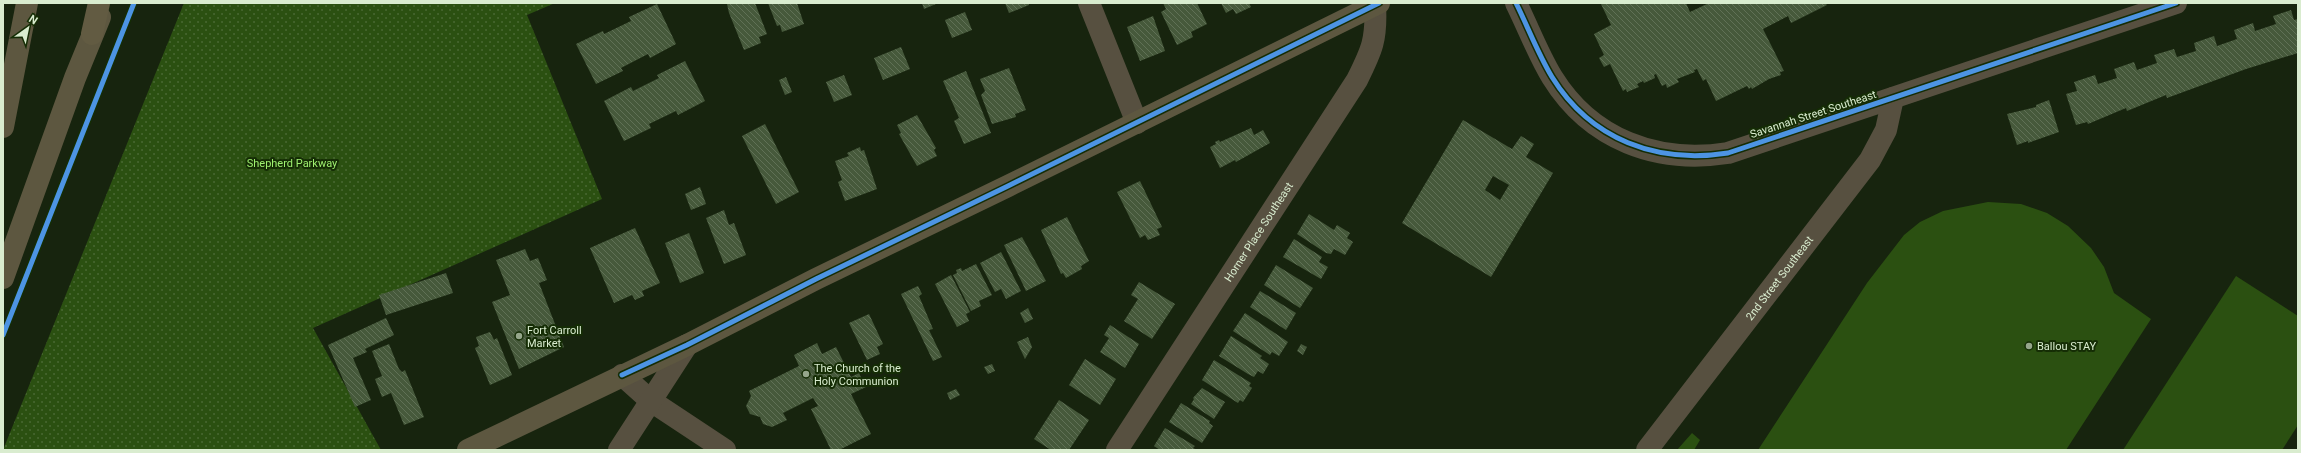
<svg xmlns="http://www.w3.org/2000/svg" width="2301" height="453" viewBox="0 0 2301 453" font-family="Roboto,sans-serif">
  <defs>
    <pattern id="park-dots" width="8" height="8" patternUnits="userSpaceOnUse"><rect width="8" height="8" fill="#2b5011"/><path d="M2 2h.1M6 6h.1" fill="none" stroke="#496933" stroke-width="1.8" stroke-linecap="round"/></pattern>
    <pattern id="building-back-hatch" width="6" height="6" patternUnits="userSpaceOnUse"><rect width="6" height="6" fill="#46593b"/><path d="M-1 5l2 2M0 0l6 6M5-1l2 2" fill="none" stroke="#607156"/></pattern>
  </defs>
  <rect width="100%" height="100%" fill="#17240e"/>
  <g fill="#2b5011">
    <path d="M1988,202L2021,204L2047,213L2068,226L2091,248L2104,267L2114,293L2151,319L2066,450H1758L1867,283L1904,235L1920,222L1943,211Z"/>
    <path d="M2236,276L2298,316V425L2282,450H2123Z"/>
    <path d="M1692,433L1700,440L1694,450H1677Z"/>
  </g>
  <path fill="url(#park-dots)" d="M184,3H555L527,15L602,199L313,328L381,450H3Z"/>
  <g fill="url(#building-back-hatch)" fill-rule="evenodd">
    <path d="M730,3H755L767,34L759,37L761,43L744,50L729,13L727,4Z"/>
    <path d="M768,3H797L804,24L782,32L780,25L777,26Z"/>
    <path d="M922,3H936V4L924,9Z"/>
    <path d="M1005,3H1029V5L1009,13Z"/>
    <path d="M1163,3H1197L1207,24L1191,32L1193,37L1177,45L1161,12L1166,9Z"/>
    <path d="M1221,3H1249L1251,7L1236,14L1233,9L1226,13Z"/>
    <path d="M1603,3H1686L1690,12L1709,3H1825L1827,5L1791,23L1788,16L1763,29L1784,71L1780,72L1781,75L1769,79L1752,89L1751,87L1749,89L1747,86L1716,101L1706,79L1703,81L1697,69L1694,70L1695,72L1677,79L1679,82L1667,88L1666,84L1662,86L1656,74L1654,75L1655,78L1644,83L1643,81L1637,84L1639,87L1627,92L1626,89L1623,91L1610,64L1604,67L1599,58L1604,55L1594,34L1611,25L1601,4Z"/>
    <path d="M657,4L676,44L650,58L648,54L621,68L623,71L596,84L576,44L603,31L604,34L631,21L629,17Z"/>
    <path d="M2291,10L2294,20L2298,19V53L2246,69L2167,98L2166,95L2127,111L2126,108L2088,124L2087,122L2076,125L2066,94L2077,91L2074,82L2095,75L2098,84L2117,78L2114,69L2134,62L2137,70L2157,63L2154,55L2174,49L2177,57L2196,51L2194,43L2214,36L2217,46L2237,39L2234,30L2253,23L2255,31L2276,24L2273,16Z"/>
    <path d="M965,12L972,30L952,38L945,20Z"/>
    <path d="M1153,16L1165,51L1140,61L1127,27Z"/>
    <path d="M901,47L910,69L883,80L874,58Z"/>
    <path d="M685,61L705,101L678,115L676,111L649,124L651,128L624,141L604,101L631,87L633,91L659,78L657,75Z"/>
    <path d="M1009,68L1026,110L1015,114L1016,117L992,124L981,95L985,91L980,79Z"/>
    <path d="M966,71L991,133L964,144L954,121L959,118L943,81Z"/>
    <path d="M844,75L852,95L834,102L826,82Z"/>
    <path d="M786,77L792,92L785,95L779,80Z"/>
    <path d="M2049,100L2059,132L2028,143V141L2017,145L2007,114L2036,107V105Z"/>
    <path d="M917,115L936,148L934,150L937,156L917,166L899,134L901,133L897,125Z"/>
    <path d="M1463,120L1512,149L1521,136L1534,144L1526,157L1553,173L1491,277L1402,223ZM1493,176L1509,185L1500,200L1485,190Z"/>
    <path d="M765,124L799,192L776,204L742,136Z"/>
    <path d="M1251,128L1254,135L1263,130L1270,143L1236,162L1235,160L1220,168L1210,147L1216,144L1215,142L1219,140L1220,142Z"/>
    <path d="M860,147L861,151L864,150L877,189L845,201L838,182L842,180L835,161L849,156L847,153Z"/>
    <path d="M1140,181L1162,227L1157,229L1160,235L1148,240L1145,235L1140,238L1117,192Z"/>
    <path d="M700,187L706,204L691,210L685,194Z"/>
    <path d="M724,210L729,225L734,223L746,255L724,264L706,218Z"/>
    <path d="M1309,214L1334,230L1337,225L1350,233L1347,238L1353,242L1345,255L1334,249L1331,254L1326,253L1297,234Z"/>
    <path d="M1067,217L1089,261L1081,266L1082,269L1066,278L1063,273L1061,274L1041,230Z"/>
    <path d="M635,228L660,283L642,291L644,296L637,299L635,300L632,295L614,303L590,248Z"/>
    <path d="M689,233L704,273L680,283L665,243Z"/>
    <path d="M1022,237L1046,281L1026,291L1004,245Z"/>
    <path d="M1294,239L1322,257L1319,262L1328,267L1321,279L1283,257Z"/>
    <path d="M525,249L530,261L538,258L547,280L539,283L564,347L519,369L492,302L510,295L496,260Z"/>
    <path d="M1001,252L1021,291L1006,299L1001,289L995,292L980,263Z"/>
    <path d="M976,264L992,295L979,301L981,306L971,311L953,275L957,273L956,270L961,268L962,271Z"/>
    <path d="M1276,265L1313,288L1300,308L1264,285Z"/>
    <path d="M446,273L453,293L386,315L379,295Z"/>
    <path d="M951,275L970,312L966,314L969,321L957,327L935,284Z"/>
    <path d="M1139,282L1175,304L1152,339L1124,321L1138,299L1131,295Z"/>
    <path d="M918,286L922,294L919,296L933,329L929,330L942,357L933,361L901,294Z"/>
    <path d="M1260,291L1296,313L1286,330L1250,307Z"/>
    <path d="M1028,308L1033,319L1025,323L1020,313Z"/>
    <path d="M1245,313L1288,342L1279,356L1272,352L1270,355L1233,331Z"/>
    <path d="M869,314L883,344L877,347L880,354L867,360L849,323Z"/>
    <path d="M386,318L394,335L365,349L367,352L353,358L371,400L355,407L328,345Z"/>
    <path d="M1110,325L1139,344L1125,368L1100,352L1109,338L1104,335Z"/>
    <path d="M490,332L494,340L497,338L512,375L490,385L475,348L479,346L476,337Z"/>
    <path d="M1231,336L1262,356L1260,358L1269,364L1263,374L1258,371L1254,377L1248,374L1219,356Z"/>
    <path d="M1028,337L1032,347L1025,359L1017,342Z"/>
    <path d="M817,343L822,354L836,347L851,377L859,373L866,387L851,394L871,434L839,450H831L811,409L818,406L813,398L783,413L787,420L772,427L763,424L760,417L750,414L746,406L751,396L749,391L799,366L794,355Z"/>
    <path d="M389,344L399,369L402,372L405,370L424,417L404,425L391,393L382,397L375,379L382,376L372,351Z"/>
    <path d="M1301,344L1307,347L1303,355L1297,351Z"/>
    <path d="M1085,359L1116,379L1100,405L1069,385Z"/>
    <path d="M1214,360L1251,383L1249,386L1252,388L1243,402L1240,400L1238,403L1202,380Z"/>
    <path d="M992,364L995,371L988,374L984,367Z"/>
    <path d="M1202,388L1225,402L1214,419L1191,404L1194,399L1193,398Z"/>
    <path d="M956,389L960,395L950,400L947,393Z"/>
    <path d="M1059,400L1089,420L1069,450H1051L1034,439Z"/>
    <path d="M1181,403L1210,421L1209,423L1213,426L1202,443L1169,422Z"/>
    <path d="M1165,428L1195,446L1193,448L1197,450H1160L1154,446Z"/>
  </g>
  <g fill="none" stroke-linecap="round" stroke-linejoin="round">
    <g stroke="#575040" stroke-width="22">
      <path d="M1089,3L1137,123"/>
      <path d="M1516,3C1528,27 1538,54 1552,77C1591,140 1657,164 1728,153L2176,3"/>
      <path d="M622,375L651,401L725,450"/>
      <path d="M619,450L687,345"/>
      <path id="s1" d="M1117,450L1357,80C1372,50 1377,39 1375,5"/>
      <path id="s2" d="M1647,450L1870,160L1886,130L1893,98"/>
    </g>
    <g stroke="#5d5740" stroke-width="22">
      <path d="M3,127L27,3"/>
      <path d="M3,278L75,78L100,17"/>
      <path d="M468,450L687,345L816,279L1008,186L1379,3"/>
    </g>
    <path stroke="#625b42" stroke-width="22" d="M92,34L99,3"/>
    <g stroke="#152d05" stroke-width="8">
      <g id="cycleway">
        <path d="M1516,3C1528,27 1538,54 1552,77C1591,140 1657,164 1728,153L2176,3"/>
        <path d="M3,335L134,3"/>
        <path d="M622,375L687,345L816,279L1008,186L1379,3"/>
      </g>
    </g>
    <use href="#cycleway" stroke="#4d94e3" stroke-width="5"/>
  </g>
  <g fill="#95a68b" stroke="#152d05" stroke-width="1.5">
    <circle cx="519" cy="336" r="4"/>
    <circle cx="2029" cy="346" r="4"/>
    <circle cx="806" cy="374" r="4"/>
  </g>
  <g text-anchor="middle" stroke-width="4" stroke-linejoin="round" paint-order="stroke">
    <g font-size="11" fill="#d9eccf" stroke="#152d05">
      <text transform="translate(1813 114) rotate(-18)" y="4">Savannah Street Southeast</text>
      <text dy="4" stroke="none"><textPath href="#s1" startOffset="260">Horner Place Southeast</textPath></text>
      <text dy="4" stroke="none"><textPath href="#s2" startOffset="217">2nd Street Southeast</textPath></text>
    </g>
    <g font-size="11" fill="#9ff070" stroke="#152d05">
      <text x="292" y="167">Shepherd Parkway</text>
    </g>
    <g font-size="11" fill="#d9eccf" stroke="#152d05" text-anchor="start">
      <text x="527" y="334">Fort Carroll<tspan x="527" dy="13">Market</tspan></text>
      <text x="2037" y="350">Ballou STAY</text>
      <text x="814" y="372">The Church of the<tspan x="814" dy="13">Holy Communion</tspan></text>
    </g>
  </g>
  <rect width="2301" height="453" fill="none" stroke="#d9eccf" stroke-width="8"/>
  <g transform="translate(28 28) rotate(33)" stroke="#152d05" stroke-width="3" paint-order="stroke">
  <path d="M0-3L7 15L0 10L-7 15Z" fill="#d9eccf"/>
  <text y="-6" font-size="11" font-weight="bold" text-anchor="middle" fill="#d9eccf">N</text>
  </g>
</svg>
